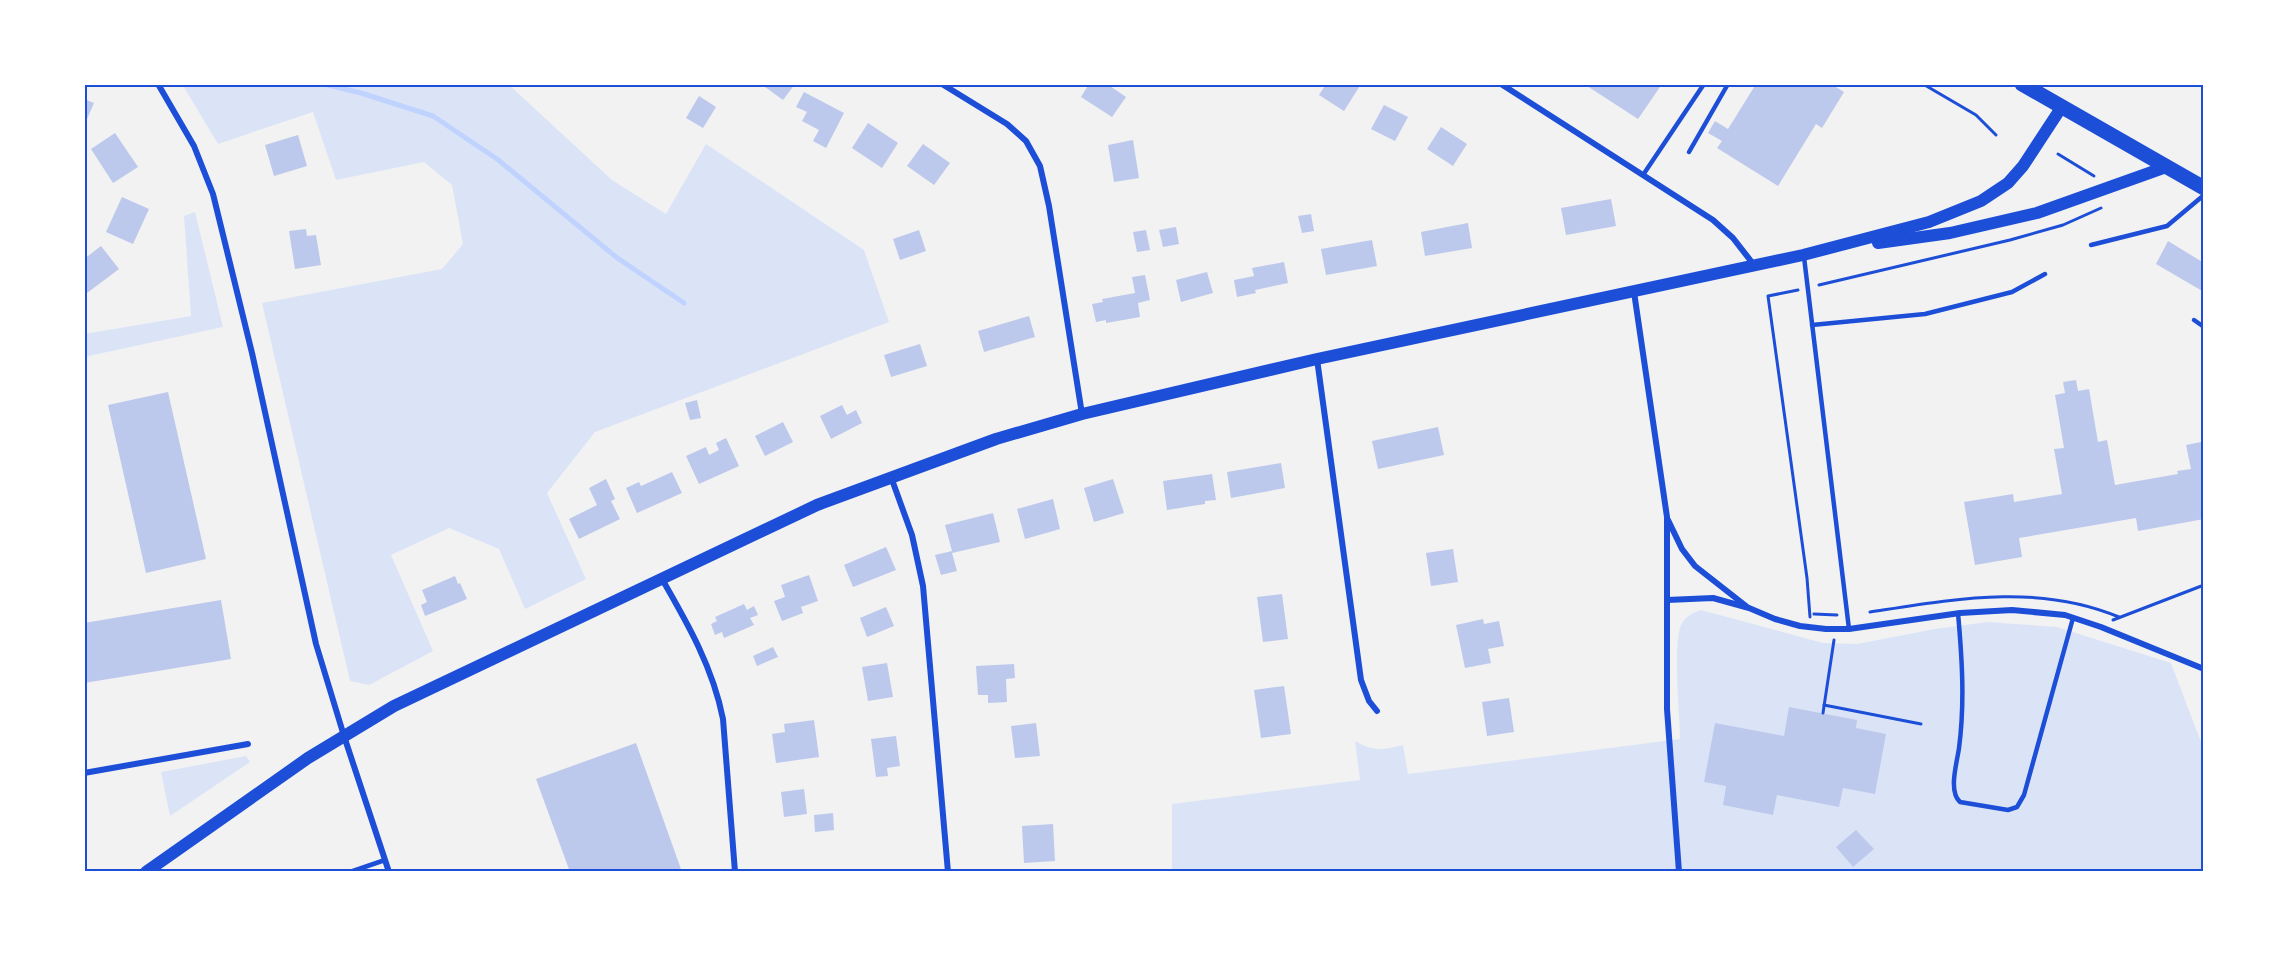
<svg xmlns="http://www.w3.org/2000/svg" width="2288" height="956" viewBox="0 0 2288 956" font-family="'DM Sans',sans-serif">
  <rect width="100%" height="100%" fill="#f2f2f2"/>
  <g fill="#dbe4f7">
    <path d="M182,84H508L612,180L666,214L706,144L864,250L889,322L595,432L547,493L586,579L525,609L499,549L449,528L391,555L433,651L369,685L350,681L262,303L442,269L463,244L452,185L424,162L336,180L313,112L218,144Z"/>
    <path d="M195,212L223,327L84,357V334L191,316L184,216Z"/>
    <path d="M1701,610L1823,643L1857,644L1935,629L1987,622L2057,627L2171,663L2204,750V872H1172V804L1360,780L1355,741C1374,752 1383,750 1403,745L1408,774L1680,739C1680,716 1672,639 1682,623C1687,615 1693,613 1701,610Z"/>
    <path d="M246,756L250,762L170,816L161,772Z"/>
  </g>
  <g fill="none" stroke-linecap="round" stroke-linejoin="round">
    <path stroke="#bfd3fe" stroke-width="5" d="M324,84L361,93L433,116L497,159L616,257L684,303"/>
  </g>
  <g fill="#bdc9ec">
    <path d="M761,84H795L783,100Z"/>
    <path d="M1089,84H1107L1126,97L1112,117L1081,97Z"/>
    <path d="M1326,84H1361L1344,111L1319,95Z"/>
    <path d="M1584,84H1662L1638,119Z"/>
    <path d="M1756,84H1831L1844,92L1822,128L1816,124L1778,186L1717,148L1722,141L1708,133L1715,121L1728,129Z"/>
    <path d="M804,92L844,113L826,148L813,141L819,130L802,121L807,112L796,107Z"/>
    <path d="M699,96L716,107L703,128L686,118Z"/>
    <path d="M84,99L94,103L84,126Z"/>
    <path d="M1384,105L1408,117L1395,141L1371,129Z"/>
    <path d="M868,123L898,143L882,168L852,148Z"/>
    <path d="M1441,127L1467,144L1453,166L1427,149Z"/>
    <path d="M115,133L138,167L113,183L91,149Z"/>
    <path d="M298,135L307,166L274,176L265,145Z"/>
    <path d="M1133,140L1139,178L1114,182L1108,145Z"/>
    <path d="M923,144L950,163L934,185L907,166Z"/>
    <path d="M122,197L149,209L133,244L106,232Z"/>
    <path d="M1611,199L1616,226L1566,235L1561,208Z"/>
    <path d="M1311,214L1314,231L1302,233L1298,216Z"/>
    <path d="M1468,223L1472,248L1425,256L1421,232Z"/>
    <path d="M1176,227L1179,244L1163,247L1159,230Z"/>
    <path d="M306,229L307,236L316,235L321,265L295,269L289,231Z"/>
    <path d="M919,230L926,251L900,260L893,239Z"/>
    <path d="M1146,230L1150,250L1137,252L1133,232Z"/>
    <path d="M1372,240L1377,266L1326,275L1321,249Z"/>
    <path d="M2168,241L2204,263V292L2156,264Z"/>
    <path d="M101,246L119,269L87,293L84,289V259Z"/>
    <path d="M1284,262L1288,283L1255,290L1256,293L1237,297L1234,280L1254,276L1252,268Z"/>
    <path d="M1207,272L1213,293L1181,302L1176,280Z"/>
    <path d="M1145,275L1150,300L1138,303L1140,317L1106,323V320L1096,322L1092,304L1103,302L1102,299L1135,293L1132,277Z"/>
    <path d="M1029,316L1035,337L984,352L978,331Z"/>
    <path d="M920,344L927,366L891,377L884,355Z"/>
    <path d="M2076,380L2078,391L2089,389L2098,442L2107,440L2115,485L2178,474L2177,471L2191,469L2186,445L2201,442L2204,462V519L2138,531L2136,518L2019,538L2022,557L1975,565L1964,502L2013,494L2014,502L2062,494L2054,449L2064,448L2055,395L2065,393L2063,382Z"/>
    <path d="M168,392L206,559L146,573L108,405Z"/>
    <path d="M697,400L701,418L690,420L685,403Z"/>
    <path d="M842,405L847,415L856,410L862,423L831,439L820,416Z"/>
    <path d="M783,422L793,442L765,456L755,436Z"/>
    <path d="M1438,427L1444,455L1378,469L1372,441Z"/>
    <path d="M726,438L739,466L699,484L686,456L706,447L709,455L719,450L716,443Z"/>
    <path d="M1281,463L1285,488L1231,498L1227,472Z"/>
    <path d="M672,472L682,493L637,513L626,488L639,482L641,486Z"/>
    <path d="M1212,474L1216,500L1205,501V504L1167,510L1163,481Z"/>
    <path d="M606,479L615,499L611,501L620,519L579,539L569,519L597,505L589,488Z"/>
    <path d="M1113,479L1124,513L1094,522L1084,488Z"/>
    <path d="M1053,499L1060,529L1025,539L1017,509Z"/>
    <path d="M993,513L1000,542L952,553L957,571L941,575L935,555L952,551L945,525Z"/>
    <path d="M886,547L896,570L853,587L844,565Z"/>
    <path d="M1453,549L1458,582L1431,586L1426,553Z"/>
    <path d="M809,575L818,601L801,607L803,613L782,621L774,601L785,597L781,585Z"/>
    <path d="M455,576L458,584L460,583L467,599L425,616L421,605L427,602L422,590Z"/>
    <path d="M1282,594L1288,639L1263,642L1257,597Z"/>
    <path d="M221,600L231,659L84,683V623Z"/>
    <path d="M744,604L747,610L754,606L758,615L750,618L754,625L724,638L722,632L715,635L711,624L717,621L715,617Z"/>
    <path d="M886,607L894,626L867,637L860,618Z"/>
    <path d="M1483,619L1484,624L1499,621L1504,646L1488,649L1491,663L1465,668L1456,625Z"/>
    <path d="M773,647L778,657L757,666L753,656Z"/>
    <path d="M887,663L893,697L868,701L862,667Z"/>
    <path d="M1014,664L1015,678L1006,679L1007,702L988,703V695H978L976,666Z"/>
    <path d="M1284,686L1291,734L1261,738L1254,690Z"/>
    <path d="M1509,698L1514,732L1487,736L1482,702Z"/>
    <path d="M1789,707L1857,720L1856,728L1886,734L1875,794L1843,788L1839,807L1777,795L1773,815L1723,805L1726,786L1704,782L1715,723L1784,736Z"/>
    <path d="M814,720L819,757L776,763L772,734L785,732L784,724Z"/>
    <path d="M1036,723L1040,756L1015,758L1011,726Z"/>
    <path d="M896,736L900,766L887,768L888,776L876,777L871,739Z"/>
    <path d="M636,743L682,872H570L536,779Z"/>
    <path d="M804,789L807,814L784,817L781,792Z"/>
    <path d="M833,813L834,830L815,832L814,815Z"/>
    <path d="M1053,824L1055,861L1024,863L1022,826Z"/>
    <path d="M1856,830L1874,849L1853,867L1836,847Z"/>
  </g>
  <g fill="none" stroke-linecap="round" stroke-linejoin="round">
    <g stroke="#1d4ed8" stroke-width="3">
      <path d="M1923,84L1976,115L1996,135"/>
      <path d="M2058,154L2094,176"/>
      <path d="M1819,285L2010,240L2063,225L2101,208"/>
      <path d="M1798,290L1768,296L1807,578L1810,617"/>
      <path d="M1870,612C1954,599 2038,583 2119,617"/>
      <path d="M1814,614L1837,615"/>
      <path d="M2113,620L2204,585"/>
      <path d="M1824,705L1921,724"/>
      <path d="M1823,713L1834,640"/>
    </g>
    <g stroke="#1d4ed8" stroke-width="4.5">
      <path d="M1689,152L1728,84"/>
      <path d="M1643,175L1704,84"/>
      <path d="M2091,245L2167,226L2204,195"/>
      <path d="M1804,257L1849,629"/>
      <path d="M2194,320L2204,327"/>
      <path d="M1812,325L1925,314L2012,292L2045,274"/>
      <path d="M1958,613C1962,658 1965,703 1959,748C1957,763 1948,791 1960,802L2008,810L2017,807L2024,795L2073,618"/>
      <path d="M350,872L385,860"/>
    </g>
    <g stroke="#1d4ed8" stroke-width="6">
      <path d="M158,84L194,146L213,194L252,353L316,644L344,736L389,872"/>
      <path d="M942,84L1007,124L1026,141L1040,166L1049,206L1082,414"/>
      <path d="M1501,84L1713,220L1733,238L1754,265"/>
      <path d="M1634,292L1667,517V709L1679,872"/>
      <path d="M1317,359L1361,680L1369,701L1377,711"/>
      <path d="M891,477L912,535L923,586L948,872"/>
      <path d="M1668,520L1682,549L1695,566L1746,606"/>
      <path d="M662,579C688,624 713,668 723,719L735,872"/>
      <path d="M1667,600L1713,598L1749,608L1775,619L1800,626L1826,629H1849L1960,613L2012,610L2065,615L2101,627L2204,669"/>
      <path d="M84,773L248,744"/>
    </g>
    <g stroke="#1d4ed8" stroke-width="12">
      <path d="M1878,243L1950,233L2037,213L2166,167"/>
      <path d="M146,872L308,758L394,706L817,505L996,439L1082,414L1317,359L1803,255L1929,222L1981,201L2008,183L2023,166L2061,108"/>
    </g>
    <path stroke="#1d4ed8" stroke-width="15" d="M2022,84L2204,188"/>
  </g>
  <rect width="2288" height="956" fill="none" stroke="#ffffff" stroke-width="171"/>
  <rect x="86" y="86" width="2116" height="784" fill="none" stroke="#1d4ed8" stroke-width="2"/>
</svg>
